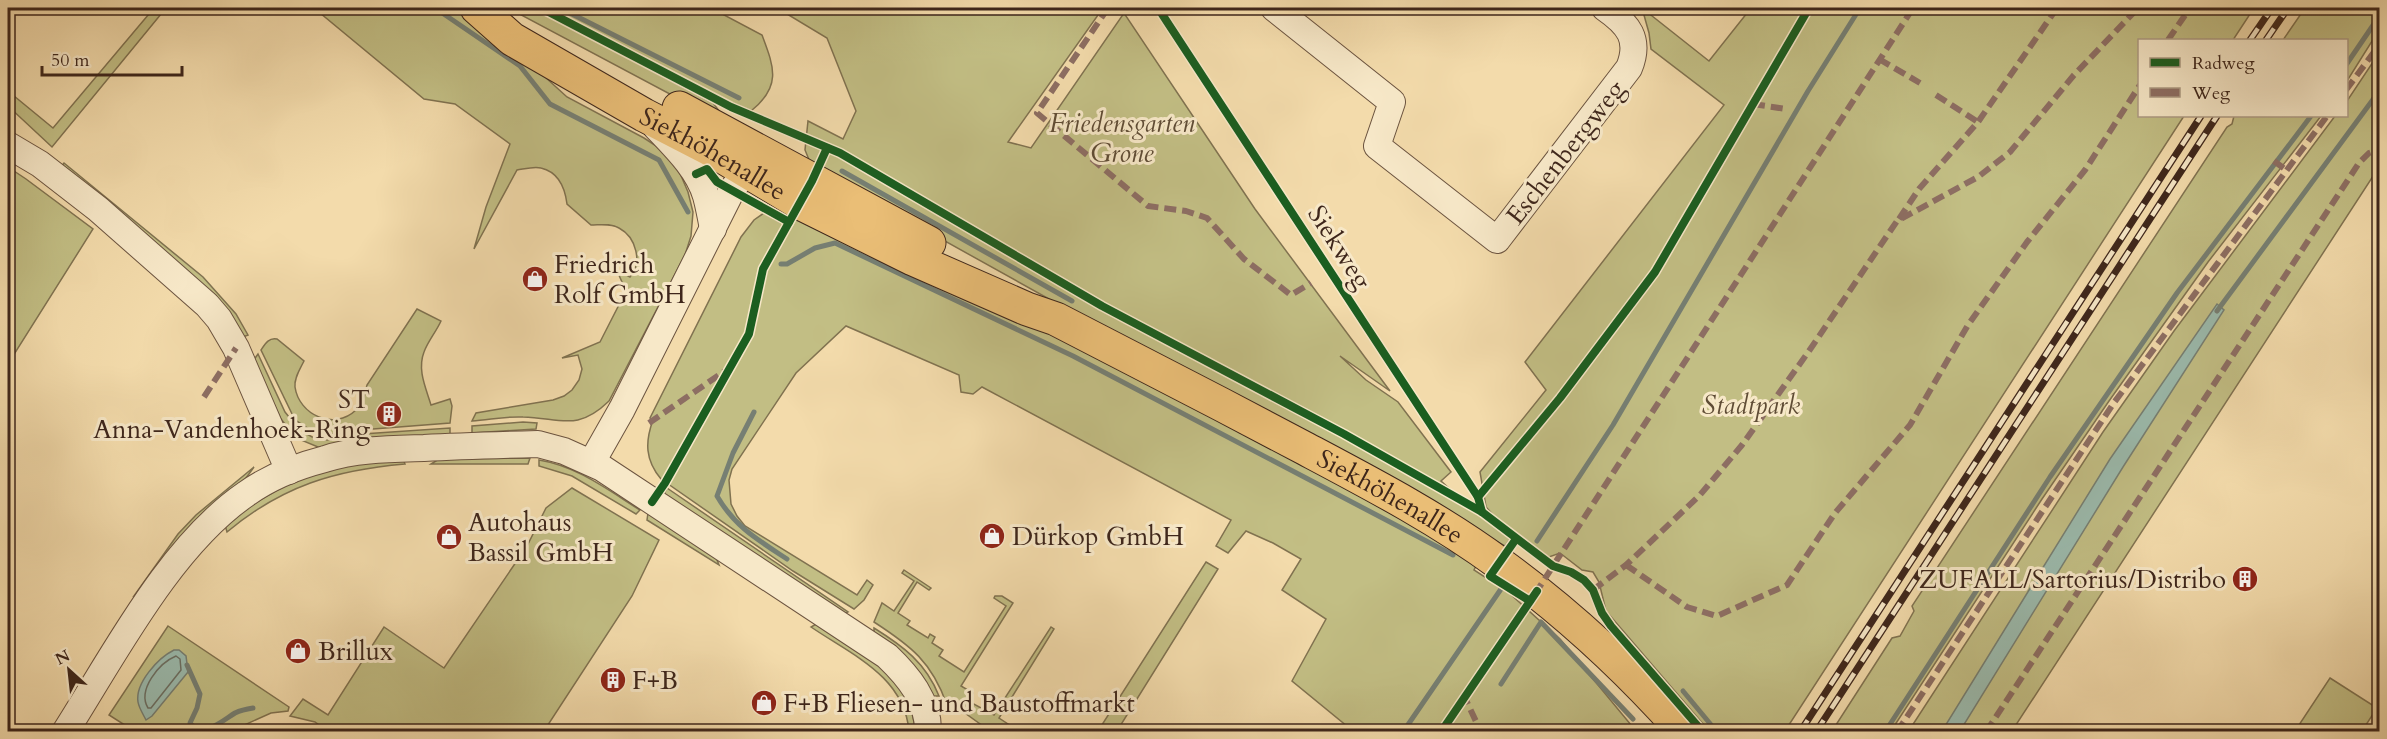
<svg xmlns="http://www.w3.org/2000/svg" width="2387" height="739" viewBox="0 0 2387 739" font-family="Cardo,serif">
  <rect width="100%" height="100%" fill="#f3dbab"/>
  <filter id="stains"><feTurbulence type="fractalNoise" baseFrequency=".00333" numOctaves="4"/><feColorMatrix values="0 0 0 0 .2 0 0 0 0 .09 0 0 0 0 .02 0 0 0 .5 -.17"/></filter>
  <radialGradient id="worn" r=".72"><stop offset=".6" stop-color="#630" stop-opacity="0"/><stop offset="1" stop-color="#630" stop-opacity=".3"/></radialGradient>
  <g fill="#c2be84" stroke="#807250" stroke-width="1.5">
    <path d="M154,8H166L52,147L8,106V91L53,128Z"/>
    <path d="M314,8H454L523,57L567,97L644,138L673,157L688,192L693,212L691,236L685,255L609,401C577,432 561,418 523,417C506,416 489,420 472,421L476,413L553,400L564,396L572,390L579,380L582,369L578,355L562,358L600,342L626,291L618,273L619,271L630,277C643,263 636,237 619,228C611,223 600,225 591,225L567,204C565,188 558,172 541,168C534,166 524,169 517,170L474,249L486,207L510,144L455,104L424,99Z"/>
    <path d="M508,8H533L713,103L720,112L698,109Z"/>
    <path d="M547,8H711L762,35C774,67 782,86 751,111L713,95Z"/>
    <path d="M777,8H1103L1008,142L1031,148L1124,13L1255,209L1390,391L1340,356L1366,380L1398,402L1451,472L1441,481L1472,509L1511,538L1505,546L1085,319L812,167L805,150L808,121L843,139L856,111L827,38Z"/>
    <path d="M1642,8L1709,61L1751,8H2254L2233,40H2140V116H2184L1785,731H1709L1606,611L1599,582L1593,572L1582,570L1560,553L1549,557L1495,517L1486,507L1480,472L1546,390L1525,362L1724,105L1651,49L1649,33Z"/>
    <path d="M2305,8H2379V30L2347,81L2346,40H2283Z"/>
    <path d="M2379,53V167L2012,731L1908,732L2103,432L2174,331L2335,116H2346L2347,101Z"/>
    <path d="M2234,116H2321L2208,262L2109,401L2042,499L1891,731H1832L1892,638L1900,636L1914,611L1912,606L2227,127L2232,124Z"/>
    <path d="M64,163L203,277L236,314L248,335L243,337L60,168Z"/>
    <path d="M8,167L26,179L93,229L8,364Z"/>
    <path d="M800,211L1111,357L1479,560L1474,570L1508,592L1560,639L1636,731H1353L1292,681L1326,619L1282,590L1301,559L1273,543L1246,531L1228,553L1216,546L1231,520L982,387L973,394L961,392L959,375L846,326L796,373L732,469L729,480L731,504L737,516L745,526L857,595L867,580L873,585L864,600L854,609L793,571L661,479C645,460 645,442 653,420L650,418L741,237L754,220L764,213L790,228Z"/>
    <path d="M417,309L441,321C436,332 428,341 424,352C417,370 426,388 431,405L450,399L452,406L450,423L360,430L337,434L315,433L295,420L261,350C265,344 269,337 277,339L304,361C300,369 294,378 295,387C299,415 334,431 356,410C363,403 365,394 367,385Z"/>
    <path d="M258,354L285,412L298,428L294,435L281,419L253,361Z"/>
    <path d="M523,422L537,423L536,429L472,433V426Z"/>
    <path d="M450,428V435L330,448L318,447L301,440L305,433L314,438L327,440L362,434Z"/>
    <path d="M530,458L528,464H431L439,459Z"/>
    <path d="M403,459L405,464C335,470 282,486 227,532L225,525C262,495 301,475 346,465C364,460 384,461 403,459Z"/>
    <path d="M539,460C577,466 608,490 640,510L636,514L572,476L539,466Z"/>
    <path d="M254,467L241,485L144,593L134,596L178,534L196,515Z"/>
    <path d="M572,488L659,540L632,596L544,731H327L315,722L290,716L303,699L328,715L384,627L444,668L527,546L546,508Z"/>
    <path d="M667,488L848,612L842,615L664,494Z"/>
    <path d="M648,513L715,555L719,565L647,520Z"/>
    <path d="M1206,562L1218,569L1117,731H1098Z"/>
    <path d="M904,570L931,588L929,590L917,582L898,613L910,621L907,625L928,638L930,634L935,637L932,643L943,650L939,656L964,672L1006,606L994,598L995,596H1002L1013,603L961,686L973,693L968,701L994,715L1051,627L1054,629L999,718L1011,726L1009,729L1013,731H990L955,706L947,705C932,662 911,646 874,622L882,603L894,611L914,581L902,573Z"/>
    <path d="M818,623C858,651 912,677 915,731H909C904,676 852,655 811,627Z"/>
    <path d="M168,626L289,707L288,711L271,713L229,732L134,731L109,715Z"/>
    <path d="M874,628C903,646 926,663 939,696H933C919,667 900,652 874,635Z"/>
    <path d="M2330,678L2377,708L2362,731H2295Z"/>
  </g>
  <g fill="#9bbbae" stroke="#767f73" stroke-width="1.5">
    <path d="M2217,304L2224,310L2123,467L1960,731H1942L2110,459Z"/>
    <path d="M174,650H179L186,656L188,672L152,716L146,720C143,714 139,708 138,702C135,683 158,658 174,650Z"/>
  </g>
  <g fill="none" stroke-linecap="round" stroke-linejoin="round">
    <path stroke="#6c7064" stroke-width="1.5" d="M176,656L180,659L181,670L151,708H148C137,690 159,663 176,656Z"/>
    <g stroke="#767f73" stroke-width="5">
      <path d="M435,8L520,66L550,104L659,160L688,212"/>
      <path d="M560,8L739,98"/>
      <path d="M2346,65L2380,15"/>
      <path d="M842,171L1072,301"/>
      <path d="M781,264H787L815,248L835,243L1073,356L1453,555"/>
      <path d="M2217,311L2380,90"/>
      <path d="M754,412L733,453L717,496C735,527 758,540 787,559"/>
      <path d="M1537,541L1613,425L1808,91L1860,8"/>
      <path d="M187,665L200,694L197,708L190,723C203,739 222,721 235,713C241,710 246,709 253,708"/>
      <path d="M1501,684L1541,622L1633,719"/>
      <path d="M1683,691L1717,732"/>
      <path d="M1403,732L1501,589"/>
      <path d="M1885,732L2050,477L2177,293L2311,116"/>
    </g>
    <g stroke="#6b533f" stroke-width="28">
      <g id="minor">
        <path d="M1274,8L1392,102L1377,146L1497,240L1629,68C1641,39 1628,24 1605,8"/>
        <path d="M656,127C675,147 698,169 706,196C709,207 711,218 713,229"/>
        <path d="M8,145L40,164L98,209L207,305L219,319L236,348L289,471"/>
        <path d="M592,462L622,409L732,190L756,156"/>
        <path d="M65,732C114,655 170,546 246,494C268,478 298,466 325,459C356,449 391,449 424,448C462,446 500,445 538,444L564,451L602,468L887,656C908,676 929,701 928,732"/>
      </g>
    </g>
    <g stroke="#3e261b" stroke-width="35">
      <g id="major">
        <path id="s1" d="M477,8L512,39L644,115L710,149L800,203L913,259L1027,309L1056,319C1140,362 1223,405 1306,449C1372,484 1439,519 1500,564C1568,613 1628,669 1684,732"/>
        <path d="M679,108L929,243"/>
      </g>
    </g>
    <use href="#minor" stroke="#f7e8c8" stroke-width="26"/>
    <use href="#major" stroke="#eabe76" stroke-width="33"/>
    <g stroke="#3e261b" stroke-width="7">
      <g id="rail">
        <path d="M2250,40L2272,8"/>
        <path d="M2266,40L2288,8"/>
        <path d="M1800,732L2201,116"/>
        <path d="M1816,732L2217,116"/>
      </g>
    </g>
    <use href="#rail" stroke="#f7e8c8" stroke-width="4.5" stroke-dasharray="14" stroke-linecap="butt"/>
    <g stroke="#8d6e63" stroke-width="6" stroke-dasharray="12 6" stroke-linecap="butt">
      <path d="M1108,8L1037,113L1148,206L1186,211L1207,218L1244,259L1291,295L1311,283"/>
      <path d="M2168,40L2190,8"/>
      <path d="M1879,59L1920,83"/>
      <path d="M2346,90L2380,44"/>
      <path d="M1936,95L1978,122"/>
      <path d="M1753,104L1786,109"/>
      <path d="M2274,161L2286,170"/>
      <path d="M1899,219L1919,189L1978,122L2057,8"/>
      <path d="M204,397L236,348"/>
      <path d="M649,423L725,371"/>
      <path d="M1626,565L1687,607L1717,616L1787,585L1835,513L1910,425L1968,325L2027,242L2085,170L2140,85"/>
      <path d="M1593,590L1626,565L1700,495L1742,445L1809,351L1897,221L1978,177L2010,152L2074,75L2138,8"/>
      <path d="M1535,594L1913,8"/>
      <path d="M1468,694L1465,698L1481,732"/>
      <path d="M1897,732L2113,404L2327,116"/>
      <path d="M1986,732L2359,163L2369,153L2380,149"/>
    </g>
    <g stroke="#f7e8c8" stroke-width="11">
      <g id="cycleway">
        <path d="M541,8L731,107L840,153L1102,306L1344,434L1482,512L1553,566L1571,572L1584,580L1593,590L1602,613L1611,626L1703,732"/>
        <path d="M1158,8L1478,497L1482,512"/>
        <path d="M696,174L707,169L717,182L789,222"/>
        <path d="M1478,497L1560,398L1655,272L1809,8"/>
        <path d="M652,502L665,483L749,334L763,269L812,181L827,148"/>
        <path d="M1516,539L1490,576L1530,601"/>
        <path d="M1441,732L1537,591"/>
      </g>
    </g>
    <use href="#cycleway" stroke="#1b5e20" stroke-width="8"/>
  </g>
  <defs>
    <g id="shop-disc" transform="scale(1.35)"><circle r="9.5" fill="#8f2418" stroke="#f7e8c8"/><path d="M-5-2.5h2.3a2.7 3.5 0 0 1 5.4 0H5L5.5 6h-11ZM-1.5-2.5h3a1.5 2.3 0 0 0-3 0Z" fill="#fff"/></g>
    <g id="building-disc" transform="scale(1.35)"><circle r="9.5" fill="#8f2418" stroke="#f7e8c8"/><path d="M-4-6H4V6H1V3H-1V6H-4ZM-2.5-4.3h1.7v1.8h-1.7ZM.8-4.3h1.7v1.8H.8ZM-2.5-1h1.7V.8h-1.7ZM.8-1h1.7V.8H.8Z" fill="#fff"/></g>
  </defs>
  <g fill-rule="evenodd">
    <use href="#shop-disc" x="535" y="279"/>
    <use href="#building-disc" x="389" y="414"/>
    <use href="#shop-disc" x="992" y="536"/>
    <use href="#shop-disc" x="449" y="537"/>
    <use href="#building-disc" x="2245" y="579"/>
    <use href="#shop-disc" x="298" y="651"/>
    <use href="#building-disc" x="613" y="680"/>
    <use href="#shop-disc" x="764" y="703"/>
  </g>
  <g text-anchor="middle" stroke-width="6" stroke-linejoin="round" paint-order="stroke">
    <g font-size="26" font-style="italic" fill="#5f4c35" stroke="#f7e8c8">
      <text x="1122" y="132">Friedensgarten<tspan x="1122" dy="30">Grone</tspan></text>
      <text x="1751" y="414">Stadtpark</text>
    </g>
    <g font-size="26" fill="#3e261b" stroke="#f7e8c8">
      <text transform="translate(1565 152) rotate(-52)" y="9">Eschenbergweg</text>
      <text dy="9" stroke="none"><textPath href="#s1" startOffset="278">Siekhöhenallee</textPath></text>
      <text transform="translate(1340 247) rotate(57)" y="9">Siekweg</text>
      <text dy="9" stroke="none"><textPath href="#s1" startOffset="1038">Siekhöhenallee</textPath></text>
    </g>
    <g font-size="26" fill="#3e261b" stroke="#f7e8c8" text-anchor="start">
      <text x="554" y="273">Friedrich<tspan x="554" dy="30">Rolf GmbH</tspan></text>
      <text x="370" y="408" text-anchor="end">ST<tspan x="370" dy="30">Anna-Vandenhoek-Ring</tspan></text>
      <text x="468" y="531">Autohaus<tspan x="468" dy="30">Bassil GmbH</tspan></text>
      <text x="1012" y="545">Dürkop GmbH</text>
      <text x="2226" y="588" text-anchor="end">ZUFALL/Sartorius/Distribo</text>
      <text x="318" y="660">Brillux</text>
      <text x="632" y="689">F+B</text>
      <text x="783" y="712">F+B Fliesen- und Baustoffmarkt</text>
    </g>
  </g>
  <rect width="2387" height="739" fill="none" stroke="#f3dbab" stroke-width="30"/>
  <rect x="9" y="9" width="2369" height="721" fill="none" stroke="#3e261b" stroke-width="3"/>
  <rect x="15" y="15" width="2357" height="709" fill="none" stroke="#3e261b" stroke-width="1.5"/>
  <rect x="2138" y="39" width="210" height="78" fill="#f7e8c8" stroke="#ad9a83" stroke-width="1.5"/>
  <rect x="2150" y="58" width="30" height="9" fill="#1b5e20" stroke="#ad9a83" stroke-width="1.5"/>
  <text x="2192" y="69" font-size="18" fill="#3e261b">Radweg</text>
  <rect x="2150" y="88" width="30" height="9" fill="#8d6e63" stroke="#ad9a83" stroke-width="1.5"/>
  <text x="2192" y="99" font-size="18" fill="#3e261b">Weg</text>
  <g transform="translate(69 670) rotate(333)" stroke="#f7e8c8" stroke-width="4.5" paint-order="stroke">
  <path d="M0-4.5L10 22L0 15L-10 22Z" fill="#3e261b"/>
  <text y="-9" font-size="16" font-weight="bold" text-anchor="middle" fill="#3e261b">N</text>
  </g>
  <path d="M42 66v9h140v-9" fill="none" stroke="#3e261b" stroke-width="3"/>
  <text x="51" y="66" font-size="18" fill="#3e261b" stroke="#f7e8c8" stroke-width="4.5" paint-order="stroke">50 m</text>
  <rect width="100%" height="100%" filter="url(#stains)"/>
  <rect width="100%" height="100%" fill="url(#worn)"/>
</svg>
